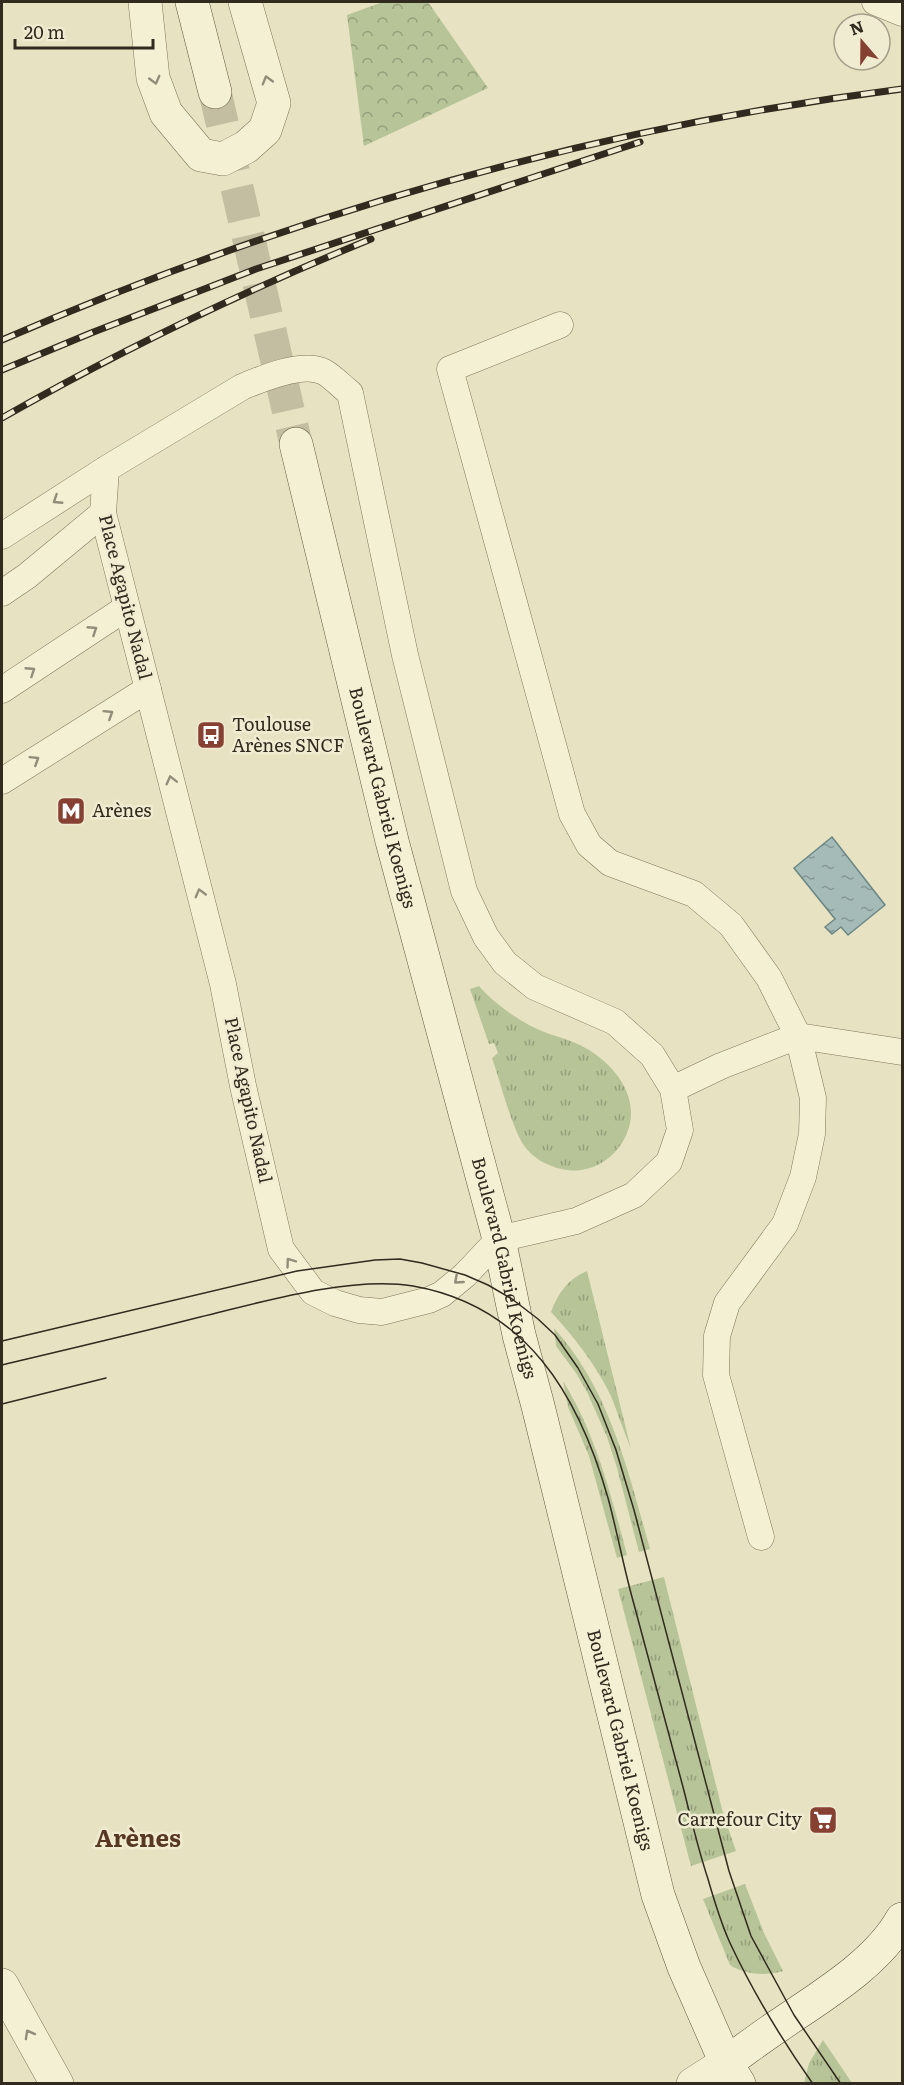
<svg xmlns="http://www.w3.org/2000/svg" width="904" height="2085" viewBox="0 0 904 2085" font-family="Literata,serif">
  <defs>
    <pattern id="grass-tufts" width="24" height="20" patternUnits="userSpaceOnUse" patternTransform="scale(1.5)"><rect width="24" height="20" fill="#b7c498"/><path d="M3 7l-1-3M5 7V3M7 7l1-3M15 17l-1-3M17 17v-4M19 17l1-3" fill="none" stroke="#959f7b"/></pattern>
    <pattern id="forest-crowns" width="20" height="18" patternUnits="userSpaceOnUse" patternTransform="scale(1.5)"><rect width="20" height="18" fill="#b7c498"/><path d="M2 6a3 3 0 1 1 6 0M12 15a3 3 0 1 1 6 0" fill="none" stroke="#959f7b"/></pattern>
    <pattern id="water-ripples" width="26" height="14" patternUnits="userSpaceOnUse" patternTransform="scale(1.5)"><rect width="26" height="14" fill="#a4bbb8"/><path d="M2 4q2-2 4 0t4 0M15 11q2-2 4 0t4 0" fill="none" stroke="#869895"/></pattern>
  </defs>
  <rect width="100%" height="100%" fill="#e7e3c2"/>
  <g fill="url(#grass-tufts)">
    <path d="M479,986C492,1001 511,1015 529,1025C545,1034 563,1037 580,1045C616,1063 647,1103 622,1143C613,1157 598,1168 581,1170C562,1173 537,1163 525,1147C512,1130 500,1080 492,1058L498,1053L494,1043L489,1044L470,989Z"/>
    <path d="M587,1271L631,1449C624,1432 618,1414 611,1396C596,1365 575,1338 551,1312C558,1293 568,1279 587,1271Z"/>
    <path d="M554,1328C610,1390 628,1471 650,1549L639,1552L617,1468L607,1437L587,1392L576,1373L556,1346Z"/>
    <path d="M563,1381C596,1434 611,1495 627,1555L617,1558L589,1456L568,1407Z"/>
    <path d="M664,1577L723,1813L736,1851L691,1866L618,1589Z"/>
    <path d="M745,1884L764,1933L783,1971C767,1976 745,1975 730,1965L703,1899Z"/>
    <path d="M823,2040L852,2083H804L809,2063Z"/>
  </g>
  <path fill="url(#forest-crowns)" d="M383,2H428L488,88L364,146L347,15Z"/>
  <path fill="url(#water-ripples)" stroke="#6c8785" stroke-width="1.5" d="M832,837L885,905L848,935L841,927L832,934L825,927L835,919L794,868Z"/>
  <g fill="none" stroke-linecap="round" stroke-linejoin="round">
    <path stroke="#c3bea1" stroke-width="33" stroke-dasharray="33 16" stroke-linecap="butt" d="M215,92L296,444"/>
    <g stroke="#7f755c" stroke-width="27">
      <g id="lane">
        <path d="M875,2L902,13"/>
        <path d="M560,325L450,369L572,814L589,845L610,863L694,894L731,925L769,978L798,1036L813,1098L812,1134L803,1177L785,1224L727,1303L717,1336L716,1375L761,1537"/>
        <path d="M2,536L106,469L242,387C261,379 303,361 324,372C333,377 341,386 350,393L405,655L464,891L486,937L505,963L535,987L615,1022L652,1055L673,1089L680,1130L669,1162L634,1195L576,1221L499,1239L465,1275L442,1294L429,1300L382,1312L359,1310L335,1303L313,1292L281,1249L243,1086L223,984L103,513L106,469"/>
        <path d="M2,593L27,576L103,513"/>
        <path d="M2,690L126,608"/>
        <path d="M2,781L148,689"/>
        <path d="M673,1089L721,1066L798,1036L902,1052"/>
      </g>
    </g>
    <g stroke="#7f755c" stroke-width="34">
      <g id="street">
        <path d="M145,2L153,78L166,113L201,155L223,159L246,147L265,130L274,103L245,2"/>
        <path d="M2,1985L57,2084"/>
        <path d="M693,2084L726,2063"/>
      </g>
    </g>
    <g stroke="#61563f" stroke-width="34">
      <g id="secondary">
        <path d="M192,2L215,92"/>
        <path id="s1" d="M296,444L392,841L499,1239L519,1335L538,1406L658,1895L684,1967L726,2063L739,2084"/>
        <path d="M726,2063C743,2051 760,2038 778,2026C820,1997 877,1964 902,1919"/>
      </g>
    </g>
    <use href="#lane" stroke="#f4f0d4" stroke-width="26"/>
    <use href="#street" stroke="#f4f0d4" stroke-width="33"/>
    <use href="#secondary" stroke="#f4f0d4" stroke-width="33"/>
    <g stroke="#312a1e" stroke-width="1.5">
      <path d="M2,1341L297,1271L375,1260L400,1259L422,1263L465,1275L488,1285L512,1299L538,1319L555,1335L578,1368L598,1404L616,1450L634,1510L729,1871L751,1936L794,2015L841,2084"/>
      <path d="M2,1365C68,1349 134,1334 200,1317C262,1302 349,1276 413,1286C527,1306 579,1396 608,1498C617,1531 623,1564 632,1597C649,1661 666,1724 683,1787C691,1818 698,1849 708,1879C714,1900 721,1923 730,1943C753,1992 782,2040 813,2084"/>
      <path d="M2,1404L106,1378"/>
    </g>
    <g stroke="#312a1e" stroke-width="7">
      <g id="rail">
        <path d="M2,340C288,216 592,128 902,89"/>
        <path d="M2,370L91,333L256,269L640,142"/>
        <path d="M2,418C121,350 244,291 371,239"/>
      </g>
    </g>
    <use href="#rail" stroke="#f0ecd1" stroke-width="4.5" stroke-dasharray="14" stroke-linecap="butt"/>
  </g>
  <defs><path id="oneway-chevron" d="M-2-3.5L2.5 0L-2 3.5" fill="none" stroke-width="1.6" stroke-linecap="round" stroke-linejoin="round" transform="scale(1.5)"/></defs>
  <g stroke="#928d79">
    <use href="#oneway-chevron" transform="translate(155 80) rotate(75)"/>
    <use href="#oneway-chevron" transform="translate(267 80) rotate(-106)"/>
    <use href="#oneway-chevron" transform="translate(57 500) rotate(147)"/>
    <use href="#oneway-chevron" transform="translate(93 630) rotate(-33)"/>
    <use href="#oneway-chevron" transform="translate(31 671) rotate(-33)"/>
    <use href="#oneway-chevron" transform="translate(109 714) rotate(-32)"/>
    <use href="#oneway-chevron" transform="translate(35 760) rotate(-32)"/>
    <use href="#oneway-chevron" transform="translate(171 780) rotate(-104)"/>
    <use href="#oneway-chevron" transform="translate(200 893) rotate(-105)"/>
    <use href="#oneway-chevron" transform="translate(290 1262) rotate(-126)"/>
    <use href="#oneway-chevron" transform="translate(458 1280) rotate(139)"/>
    <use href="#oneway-chevron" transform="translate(29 2034) rotate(-119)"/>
  </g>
  <defs>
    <g id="bus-square" transform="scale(1.5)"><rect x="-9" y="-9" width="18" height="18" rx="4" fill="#864133" stroke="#f0ecd1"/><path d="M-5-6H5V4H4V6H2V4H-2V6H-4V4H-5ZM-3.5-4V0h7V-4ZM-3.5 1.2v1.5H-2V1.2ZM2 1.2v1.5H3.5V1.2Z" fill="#fff"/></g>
    <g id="metro-square" transform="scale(1.5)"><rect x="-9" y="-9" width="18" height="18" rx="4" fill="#864133" stroke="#f0ecd1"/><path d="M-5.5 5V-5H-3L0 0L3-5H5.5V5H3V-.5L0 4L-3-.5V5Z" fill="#fff"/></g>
    <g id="supermarket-square" transform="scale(1.5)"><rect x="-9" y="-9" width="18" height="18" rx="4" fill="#864133" stroke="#f0ecd1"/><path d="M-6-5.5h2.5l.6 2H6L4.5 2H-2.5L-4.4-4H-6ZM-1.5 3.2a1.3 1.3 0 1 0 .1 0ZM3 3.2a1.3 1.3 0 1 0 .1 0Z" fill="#fff"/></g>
  </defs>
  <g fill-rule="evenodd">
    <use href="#bus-square" x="211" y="735"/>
    <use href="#metro-square" x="71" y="811"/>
    <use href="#supermarket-square" x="823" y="1820"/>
  </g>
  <g text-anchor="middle" stroke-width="5" stroke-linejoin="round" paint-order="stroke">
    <g font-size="18" fill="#312a1e" stroke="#f0ecd1">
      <text transform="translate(125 597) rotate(76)" y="6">Place Agapito Nadal</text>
      <text dy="6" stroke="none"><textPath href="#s1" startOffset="364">Boulevard Gabriel Koenigs</textPath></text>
      <text transform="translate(248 1100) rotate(78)" y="6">Place Agapito Nadal</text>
      <text dy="6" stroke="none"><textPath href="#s1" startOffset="850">Boulevard Gabriel Koenigs</textPath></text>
      <text dy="6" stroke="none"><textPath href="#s1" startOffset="1336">Boulevard Gabriel Koenigs</textPath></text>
    </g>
    <g font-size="18" fill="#312a1e" stroke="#f0ecd1" text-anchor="start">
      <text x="232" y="731">Toulouse<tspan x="232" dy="21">Arènes SNCF</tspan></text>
      <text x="92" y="817">Arènes</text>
      <text x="802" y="1826" text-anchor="end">Carrefour City</text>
    </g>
    <g font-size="24" font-weight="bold" fill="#583723" stroke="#f0ecd1">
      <text x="138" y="1847">Arènes</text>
    </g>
  </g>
  <rect width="904" height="2085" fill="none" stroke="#312a1e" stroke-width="6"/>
  <g transform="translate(862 42) rotate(340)"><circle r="28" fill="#f0ecd1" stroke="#a49e89" stroke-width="1.5"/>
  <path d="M0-4.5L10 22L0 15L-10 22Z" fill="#864133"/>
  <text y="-9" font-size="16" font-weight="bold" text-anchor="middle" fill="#312a1e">N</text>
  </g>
  <path d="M15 39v9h138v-9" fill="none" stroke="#312a1e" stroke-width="3"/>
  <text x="24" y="39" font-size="18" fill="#312a1e" stroke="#f0ecd1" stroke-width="4.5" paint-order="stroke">20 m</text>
</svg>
